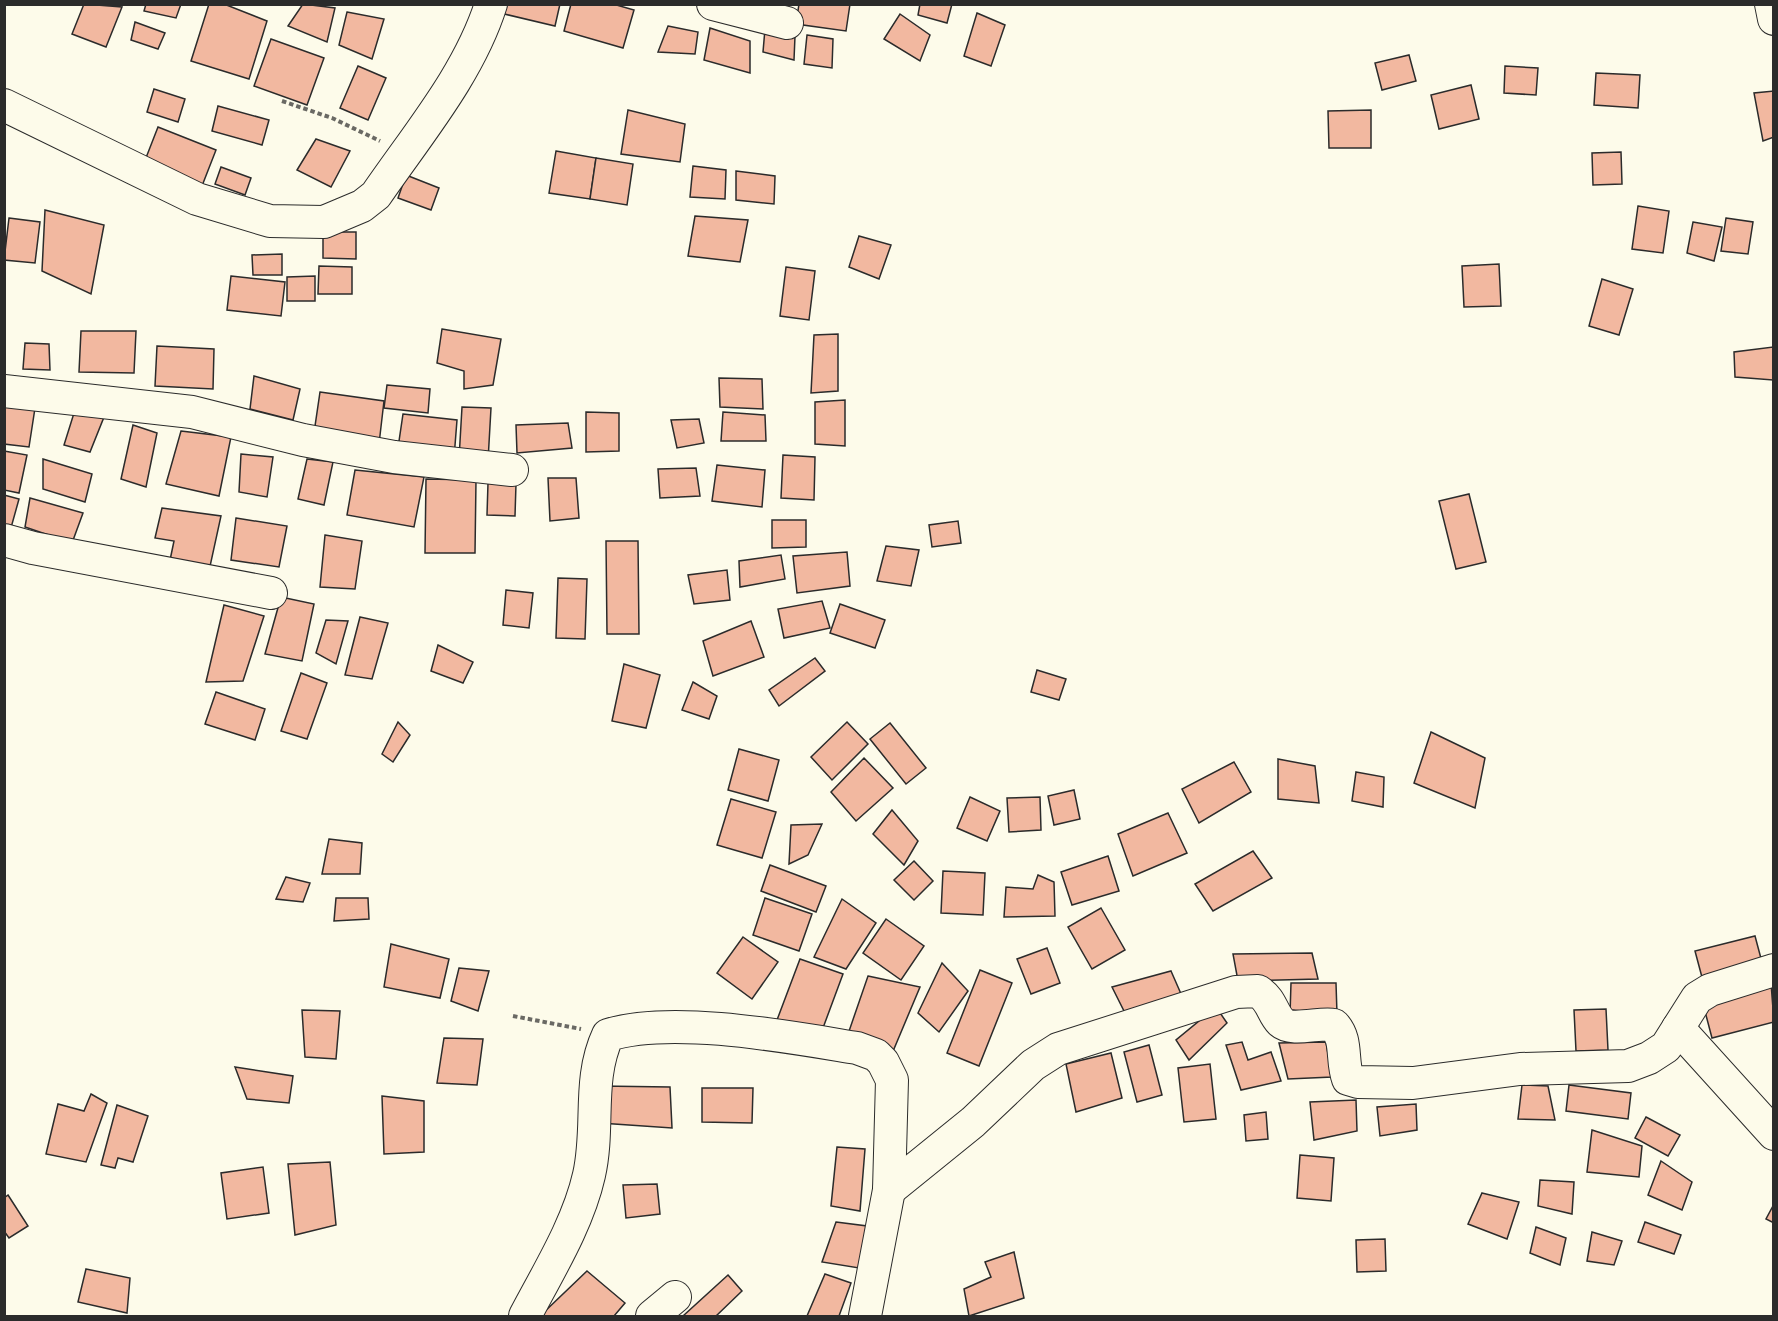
<svg xmlns="http://www.w3.org/2000/svg" width="1778" height="1321" viewBox="0 0 1778 1321" font-family="'Fira Sans',sans-serif">
  <rect width="100%" height="100%" fill="#fdfbea"/>
  <g fill="#f2b8a0" stroke="#2b2b2b" stroke-width="1.5">
    <path d="M84,4L122,7L106,47L72,34Z"/>
    <path d="M146,4H181L176,18L144,11Z"/>
    <path d="M209,4H224L267,21L249,79L191,61Z"/>
    <path d="M303,4L335,8L327,42L288,26Z"/>
    <path d="M503,4H560L555,26L500,13Z"/>
    <path d="M571,4H613L634,10L623,48L564,31Z"/>
    <path d="M799,4H850L846,31L796,24Z"/>
    <path d="M920,4H952L947,23L918,15Z"/>
    <path d="M347,12L384,19L372,59L339,45Z"/>
    <path d="M977,13L1005,25L991,66L964,56Z"/>
    <path d="M900,14L930,35L920,61L884,39Z"/>
    <path d="M135,22L165,33L158,49L131,40Z"/>
    <path d="M668,26L698,32L695,54L658,52Z"/>
    <path d="M710,28L750,41V73L704,60Z"/>
    <path d="M765,29L795,36L794,60L763,52Z"/>
    <path d="M807,35L833,39L832,68L804,64Z"/>
    <path d="M271,39L324,58L307,105L254,86Z"/>
    <path d="M1409,55L1416,81L1382,90L1375,63Z"/>
    <path d="M358,66L386,78L368,120L340,108Z"/>
    <path d="M1505,66L1538,68L1536,95L1504,93Z"/>
    <path d="M1596,73L1640,75L1638,108L1594,105Z"/>
    <path d="M1471,85L1479,119L1439,129L1431,95Z"/>
    <path d="M154,89L185,99L178,122L147,112Z"/>
    <path d="M1774,91V137L1763,141L1754,93Z"/>
    <path d="M218,106L269,120L262,145L212,131Z"/>
    <path d="M628,110L685,124L680,162L621,154Z"/>
    <path d="M1371,110V148H1329L1328,111Z"/>
    <path d="M158,127L216,150L200,191L142,168Z"/>
    <path d="M316,139L350,151L331,187L297,170Z"/>
    <path d="M556,151L596,158L590,199L549,193Z"/>
    <path d="M1621,152L1622,184L1593,185L1592,153Z"/>
    <path d="M596,158L633,164L627,205L590,199Z"/>
    <path d="M693,166L726,170L725,199L690,197Z"/>
    <path d="M221,167L251,178L245,195L215,184Z"/>
    <path d="M736,171L775,176L774,204L736,200Z"/>
    <path d="M406,175L439,188L431,210L398,198Z"/>
    <path d="M1638,206L1669,211L1663,253L1632,249Z"/>
    <path d="M45,210L104,225L91,294L42,271Z"/>
    <path d="M695,216L748,220L740,262L688,256Z"/>
    <path d="M9,218L40,222L35,263L4,260Z"/>
    <path d="M1726,218L1753,222L1748,254L1721,251Z"/>
    <path d="M1693,222L1722,227L1714,261L1687,253Z"/>
    <path d="M323,232H356V259L323,258Z"/>
    <path d="M859,236L891,245L879,279L849,267Z"/>
    <path d="M282,254V275H253L252,255Z"/>
    <path d="M1499,264L1501,306L1464,307L1462,266Z"/>
    <path d="M319,266L352,267V294H318Z"/>
    <path d="M786,267L815,271L809,320L780,316Z"/>
    <path d="M231,276L285,282L281,316L227,310Z"/>
    <path d="M315,276V301H287V277Z"/>
    <path d="M1602,279L1633,289L1619,335L1589,326Z"/>
    <path d="M442,329L501,339L493,385L464,389V371L437,363Z"/>
    <path d="M81,331H136L134,373L79,372Z"/>
    <path d="M838,334V391L811,393L814,335Z"/>
    <path d="M25,343L49,344L50,370L23,369Z"/>
    <path d="M157,346L214,349L213,389L155,386Z"/>
    <path d="M1773,347V380L1735,377L1734,352Z"/>
    <path d="M254,376L300,389L293,420L250,409Z"/>
    <path d="M719,378L762,379L763,409L720,407Z"/>
    <path d="M387,385L430,389L428,413L384,408Z"/>
    <path d="M320,392L384,401L379,444L314,433Z"/>
    <path d="M845,400V446L815,444V402Z"/>
    <path d="M4,407L35,408L29,447L4,444Z"/>
    <path d="M462,407L491,408L488,461L459,459Z"/>
    <path d="M586,412L619,413V451L586,452Z"/>
    <path d="M723,412L765,415L766,441H721Z"/>
    <path d="M74,413L104,417L90,452L64,445Z"/>
    <path d="M403,414L457,420L454,458L398,448Z"/>
    <path d="M699,419L704,443L677,448L671,420Z"/>
    <path d="M568,423L572,448L517,453L516,425Z"/>
    <path d="M133,425L157,433L146,487L121,479Z"/>
    <path d="M181,431L231,437L219,496L166,484Z"/>
    <path d="M4,451L27,455L19,493L4,490Z"/>
    <path d="M241,454L273,457L267,497L239,492Z"/>
    <path d="M783,455L815,457L814,500L781,498Z"/>
    <path d="M43,459L92,474L85,502L43,489Z"/>
    <path d="M307,459L333,462L324,505L298,499Z"/>
    <path d="M717,465L765,470L762,507L712,501Z"/>
    <path d="M696,468L700,496L660,498L658,469Z"/>
    <path d="M355,470L424,477L414,527L347,515Z"/>
    <path d="M548,478H576L579,518L550,521Z"/>
    <path d="M426,479L476,480L475,553H425Z"/>
    <path d="M488,483L516,484L515,516L487,515Z"/>
    <path d="M1469,494L1486,562L1456,569L1439,501Z"/>
    <path d="M4,495L19,499L9,535L4,534Z"/>
    <path d="M30,498L83,513L72,543L25,527Z"/>
    <path d="M162,508L221,516L209,571L169,565L174,541L155,538Z"/>
    <path d="M236,518L287,526L279,567L231,560Z"/>
    <path d="M772,520H806V547L772,548Z"/>
    <path d="M958,521L961,543L932,547L929,525Z"/>
    <path d="M325,535L362,541L355,589L320,587Z"/>
    <path d="M606,541H638L639,634H607Z"/>
    <path d="M886,546L919,550L911,586L877,581Z"/>
    <path d="M847,552L850,586L797,593L793,556Z"/>
    <path d="M781,555L785,579L740,587L739,561Z"/>
    <path d="M727,570L730,600L694,604L688,575Z"/>
    <path d="M558,578L587,579L585,639L556,638Z"/>
    <path d="M506,590L533,593L529,628L503,625Z"/>
    <path d="M281,597L314,604L302,661L265,654Z"/>
    <path d="M822,601L830,628L784,638L778,609Z"/>
    <path d="M840,604L885,620L875,648L830,633Z"/>
    <path d="M224,605L264,616L243,681L206,682Z"/>
    <path d="M360,617L388,623L372,679L345,675Z"/>
    <path d="M326,620L348,621L336,664L316,653Z"/>
    <path d="M751,621L764,657L713,676L703,641Z"/>
    <path d="M438,645L473,662L463,683L431,671Z"/>
    <path d="M815,658L825,671L779,706L769,690Z"/>
    <path d="M624,664L660,675L646,728L612,721Z"/>
    <path d="M1037,670L1066,679L1059,700L1031,692Z"/>
    <path d="M301,673L327,683L307,739L281,731Z"/>
    <path d="M693,682L717,696L709,719L682,710Z"/>
    <path d="M216,692L265,709L255,740L205,724Z"/>
    <path d="M398,722L410,735L393,762L382,754Z"/>
    <path d="M847,722L868,744L832,780L811,757Z"/>
    <path d="M890,723L926,768L906,784L870,739Z"/>
    <path d="M1431,732L1485,758L1475,808L1414,783Z"/>
    <path d="M739,749L779,760L768,801L728,790Z"/>
    <path d="M864,758L893,788L856,821L831,792Z"/>
    <path d="M1278,759L1315,766L1319,803L1278,799Z"/>
    <path d="M1234,762L1251,792L1199,823L1182,789Z"/>
    <path d="M1356,772L1384,777L1383,807L1352,801Z"/>
    <path d="M1074,790L1080,819L1054,825L1048,796Z"/>
    <path d="M970,797L1000,811L987,841L957,828Z"/>
    <path d="M1040,797L1041,830L1009,832L1007,798Z"/>
    <path d="M731,799L776,812L762,858L717,845Z"/>
    <path d="M892,810L918,841L904,865L873,834Z"/>
    <path d="M1168,813L1187,853L1133,876L1118,834Z"/>
    <path d="M822,824L808,855L789,864L791,825Z"/>
    <path d="M329,839L362,843L360,874H322Z"/>
    <path d="M1253,851L1272,878L1213,911L1195,884Z"/>
    <path d="M1108,856L1119,891L1072,905L1061,872Z"/>
    <path d="M914,861L933,881L914,900L894,880Z"/>
    <path d="M770,865L826,886L816,912L761,891Z"/>
    <path d="M943,871L985,873L983,915L941,913Z"/>
    <path d="M1038,875L1054,882L1055,916L1004,917L1006,887L1033,889Z"/>
    <path d="M286,877L310,883L303,902L276,899Z"/>
    <path d="M336,898H368L369,919L334,921Z"/>
    <path d="M765,898L812,914L799,951L753,935Z"/>
    <path d="M842,899L876,923L846,969L814,957Z"/>
    <path d="M1101,908L1125,950L1092,969L1068,927Z"/>
    <path d="M886,919L924,946L901,980L863,953Z"/>
    <path d="M1755,936L1763,966L1703,981L1695,951Z"/>
    <path d="M743,937L778,962L752,999L717,973Z"/>
    <path d="M391,944L449,959L440,998L384,987Z"/>
    <path d="M1047,948L1060,983L1031,994L1017,959Z"/>
    <path d="M1312,953L1318,979L1238,981L1233,954Z"/>
    <path d="M800,959L843,974L820,1036L777,1020Z"/>
    <path d="M942,963L968,991L939,1032L918,1013Z"/>
    <path d="M459,968L489,971L478,1011L451,1001Z"/>
    <path d="M980,970L1012,983L979,1066L947,1053Z"/>
    <path d="M1171,971L1185,1003L1128,1019L1112,987Z"/>
    <path d="M868,976L920,987L891,1056L847,1037Z"/>
    <path d="M1291,983H1336L1337,1014L1290,1015Z"/>
    <path d="M1771,983L1774,1022L1712,1038L1702,1000Z"/>
    <path d="M1216,1007L1227,1023L1189,1060L1176,1040Z"/>
    <path d="M1606,1009L1608,1050L1576,1051L1574,1010Z"/>
    <path d="M302,1010L340,1011L336,1059L305,1057Z"/>
    <path d="M444,1038L483,1039L477,1085L437,1083Z"/>
    <path d="M1242,1042L1248,1060L1271,1052L1281,1081L1241,1090L1226,1045Z"/>
    <path d="M1326,1042L1332,1077L1288,1079L1279,1043Z"/>
    <path d="M1149,1045L1162,1095L1137,1102L1124,1052Z"/>
    <path d="M1111,1053L1122,1098L1076,1112L1066,1064Z"/>
    <path d="M1210,1064L1216,1119L1184,1122L1178,1068Z"/>
    <path d="M235,1067L293,1076L289,1103L247,1099Z"/>
    <path d="M1522,1085L1548,1086L1555,1120L1518,1119Z"/>
    <path d="M1569,1085L1631,1093L1628,1119L1566,1111Z"/>
    <path d="M599,1086L670,1087L672,1128L600,1123Z"/>
    <path d="M702,1088H753L752,1123L702,1122Z"/>
    <path d="M91,1094L107,1103L86,1162L46,1154L58,1104L84,1111Z"/>
    <path d="M382,1096L424,1101V1152L384,1154Z"/>
    <path d="M1356,1100L1357,1131L1314,1140L1310,1102Z"/>
    <path d="M1416,1104L1417,1130L1380,1136L1377,1107Z"/>
    <path d="M117,1105L148,1116L133,1162L118,1158L115,1168L101,1165Z"/>
    <path d="M1266,1112L1268,1139L1246,1141L1244,1115Z"/>
    <path d="M1646,1117L1680,1135L1668,1156L1635,1138Z"/>
    <path d="M1592,1130L1642,1146L1639,1177L1587,1172Z"/>
    <path d="M837,1147L865,1149L860,1211L831,1206Z"/>
    <path d="M1300,1155L1334,1158L1331,1201L1297,1198Z"/>
    <path d="M1661,1161L1692,1182L1682,1210L1648,1195Z"/>
    <path d="M330,1162L336,1225L295,1235L288,1164Z"/>
    <path d="M263,1167L269,1213L227,1219L221,1173Z"/>
    <path d="M1540,1180L1574,1182L1572,1214L1538,1206Z"/>
    <path d="M657,1184L660,1214L626,1218L623,1185Z"/>
    <path d="M1482,1193L1519,1202L1507,1239L1468,1224Z"/>
    <path d="M8,1195L28,1226L9,1238L4,1231V1198Z"/>
    <path d="M1774,1204V1223L1766,1219Z"/>
    <path d="M836,1222L867,1226L859,1268L822,1262Z"/>
    <path d="M1645,1222L1681,1235L1674,1254L1638,1242Z"/>
    <path d="M1536,1227L1566,1238L1560,1265L1530,1253Z"/>
    <path d="M1592,1232L1622,1241L1614,1265L1587,1261Z"/>
    <path d="M1385,1239L1386,1271L1357,1272L1356,1240Z"/>
    <path d="M1014,1252L1024,1298L969,1316L964,1289L991,1277L985,1262Z"/>
    <path d="M86,1269L130,1278L127,1313L78,1302Z"/>
    <path d="M587,1271L625,1303L614,1316H540Z"/>
    <path d="M825,1274L851,1283L839,1316H807Z"/>
    <path d="M728,1275L742,1291L716,1316H683Z"/>
  </g>
  <g fill="none" stroke-linecap="round" stroke-linejoin="round">
    <g stroke="#2b2b2b" stroke-width="34">
      <g id="minor">
        <path d="M713,4L787,23"/>
        <path d="M1771,4L1774,19"/>
        <path d="M4,105L197,199L270,221L324,222L362,206L376,195C417,135 469,74 491,4"/>
        <path d="M4,391L192,412L303,440L394,457L512,470"/>
        <path d="M4,540L33,548L271,593"/>
        <path d="M1678,1028L1774,1134"/>
        <path d="M889,1190L973,1122L1033,1065L1058,1049L1236,992L1258,991C1272,1000 1272,1013 1281,1022C1292,1032 1320,1022 1334,1025C1348,1040 1341,1060 1348,1079L1358,1082L1413,1083L1520,1069L1628,1066L1649,1058L1666,1047L1697,998L1710,990L1774,970"/>
        <path d="M525,1316C548,1272 578,1224 589,1175C600,1127 587,1080 608,1035C672,1015 789,1037 857,1048L876,1055L883,1062L892,1080L889,1190L865,1316"/>
        <path d="M652,1316L675,1297"/>
      </g>
    </g>
    <g stroke="#6a6964" stroke-width="4" stroke-dasharray="4.5 3" stroke-linecap="butt">
      <path d="M282,101L332,118L380,141"/>
      <path d="M513,1016L581,1029"/>
    </g>
    <use href="#minor" stroke="#fdfbea" stroke-width="32"/>
  </g>
  <rect width="1778" height="1321" fill="none" stroke="#2b2b2b" stroke-width="12"/>
</svg>
